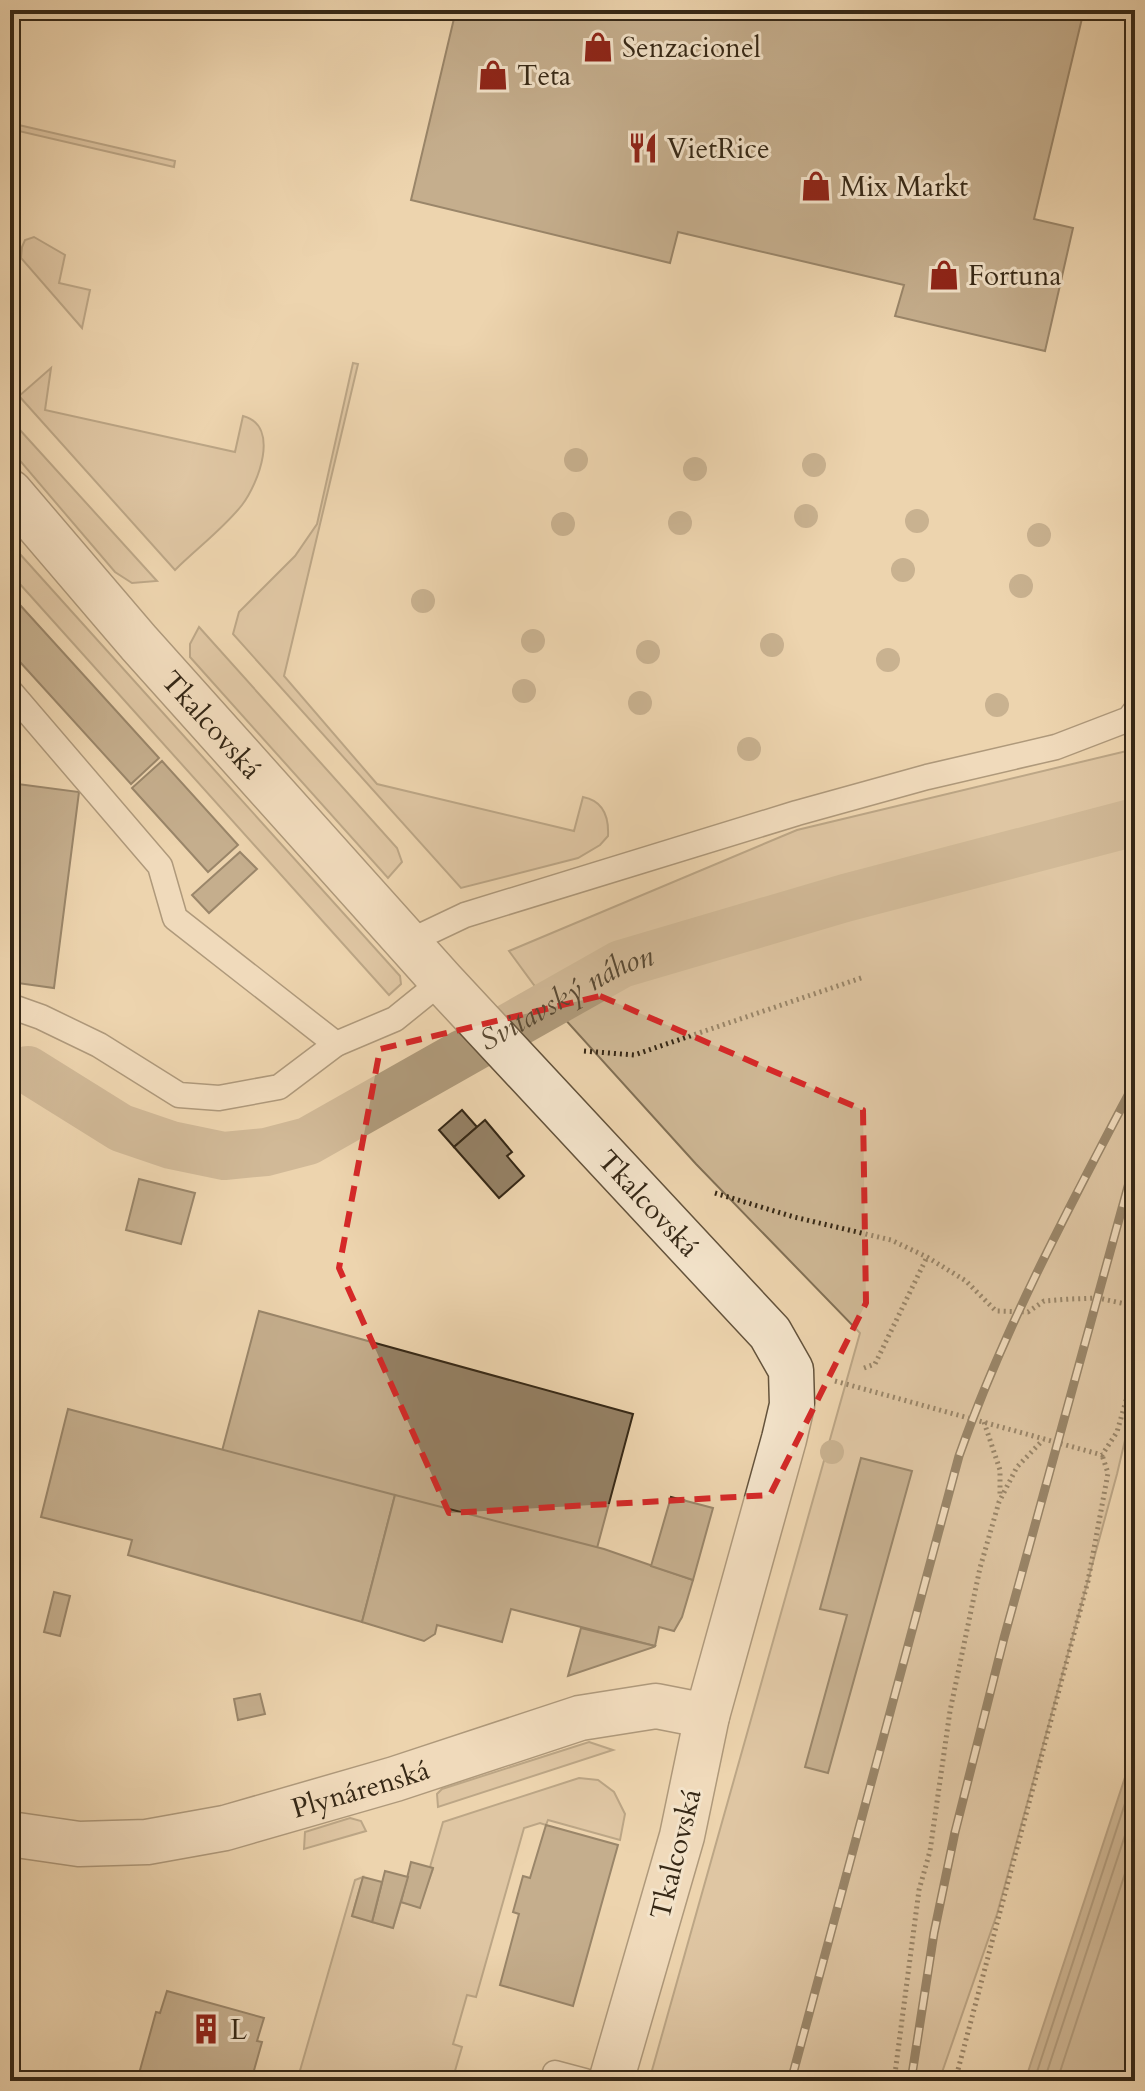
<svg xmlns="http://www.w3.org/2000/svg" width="1145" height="2091" viewBox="0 0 1145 2091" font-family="Cardo,serif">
  <rect width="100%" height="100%" fill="#edd4ae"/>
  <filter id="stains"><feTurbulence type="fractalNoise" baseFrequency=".0025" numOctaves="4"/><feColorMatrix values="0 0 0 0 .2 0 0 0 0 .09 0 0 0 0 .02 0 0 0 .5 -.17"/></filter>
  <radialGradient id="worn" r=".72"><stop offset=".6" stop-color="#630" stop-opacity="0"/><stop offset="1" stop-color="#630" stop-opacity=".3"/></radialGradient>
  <g fill="#ceb794" stroke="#827055" stroke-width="2">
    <path d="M10,123L175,161L174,167L10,129Z"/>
    <path d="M34,237L65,255L59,283L90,290L82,328L21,258L22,247L25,240Z"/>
    <path d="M353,363L358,364L284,676L377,784L574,831L583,797C604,801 609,817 608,836L600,845L578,858L461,888L233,634L239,612L295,556L317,524Z"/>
    <path d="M51,368L45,410L235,452L243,416C281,426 258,484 242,505C223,529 196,549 175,570L19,396Z"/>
    <path d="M10,419L157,581L132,583L115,572L10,449Z"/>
    <path d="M10,543L400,976L401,984L389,995L10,573Z"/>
    <path d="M199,627L397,848L402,862L388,878L190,657V644Z"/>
    <path d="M1135,749V1398L1117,1474L997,1914L939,2081H649L860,1333L696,1164L534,985L509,951L797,830Z"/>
    <path d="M589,1742L613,1750L438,1807L437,1794L442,1789Z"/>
    <path d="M579,1778L598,1780L614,1792L625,1814L620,1840L548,1820L546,1825L540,1823L524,1828L476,1997L467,1995L453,2044L462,2047L452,2081H297L355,1880L363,1877L352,1916L393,1928L401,1902L419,1907L433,1869L430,1867L443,1822Z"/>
    <path d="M350,1818L361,1821L366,1831L304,1849L305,1832Z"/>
  </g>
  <path fill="#af9a7a" stroke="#7f6c52" stroke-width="2" d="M1135,1747V2081H1025Z"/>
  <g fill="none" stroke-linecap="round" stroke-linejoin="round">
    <g stroke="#726148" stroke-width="2">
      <path d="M1034,2081L1135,1773"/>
      <path d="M1044,2081L1135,1805"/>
      <path d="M1057,2081L1135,1843"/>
    </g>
    <path stroke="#af9a7a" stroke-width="48" id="s1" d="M28,1070L121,1128L171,1145L224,1156L266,1152L308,1141L621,964L845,898L1135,822"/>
  </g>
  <g fill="#958165" stroke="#362816" stroke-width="2">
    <path d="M456,10H527L547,14L548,10H1084L1034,219L1073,228L1045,351L895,316L904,285L678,232L670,263L411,200Z"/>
    <path d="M10,594L159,758L131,784L10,651Z"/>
    <path d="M162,761L238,845L208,872L132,788Z"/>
    <path d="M10,783L79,792L54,988L10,982Z"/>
    <path d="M240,852L257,869L209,913L192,895Z"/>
    <path d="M462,1110L477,1127L454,1147L439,1130Z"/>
    <path d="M485,1120L512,1152L507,1156L524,1176L499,1198L454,1147Z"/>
    <path d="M139,1179L195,1193L181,1244L126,1230Z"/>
    <path d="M259,1311L633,1414L597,1548L222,1451Z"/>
    <path d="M68,1409L395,1495L362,1622L128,1555L132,1540L41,1517Z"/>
    <path d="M861,1458L912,1471L828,1773L805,1767L847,1615L820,1609Z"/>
    <path d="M395,1495L604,1549L693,1580L682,1617L674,1631L659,1627L655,1646L511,1609L502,1642L437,1625L435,1634L424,1641L362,1622Z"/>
    <path d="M671,1497L713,1508L693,1580L651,1566Z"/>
    <path d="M54,1592L70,1596L60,1636L44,1632Z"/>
    <path d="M581,1628L655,1646L654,1647L568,1676Z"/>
    <path d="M260,1694L265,1714L238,1720L234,1699Z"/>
    <path d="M546,1825L618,1845L573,2006L500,1985L519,1914L513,1912L523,1876L530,1878Z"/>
    <path d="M411,1862L433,1868L420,1908L401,1902Z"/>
    <path d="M385,1871L408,1877L393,1928L372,1922Z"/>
    <path d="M363,1877L382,1882L372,1922L352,1916Z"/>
    <path d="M167,1991L264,2018L257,2041L262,2042L251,2081H137L156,2012L160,2013Z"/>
  </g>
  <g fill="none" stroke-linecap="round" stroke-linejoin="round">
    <g stroke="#64533c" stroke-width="27">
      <g id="service">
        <path d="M10,691L160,866L175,918L336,1044L395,1019L442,981"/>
        <path d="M408,942L465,915L797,813L927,777L1056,747L1129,719L1135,711"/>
        <path d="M10,1006L41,1017L99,1045L179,1095L219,1098L279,1087L336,1044"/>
        <path d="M555,2073L585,2081"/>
      </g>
    </g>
    <g stroke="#64533c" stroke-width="47">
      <g id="minor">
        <path id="s2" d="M10,492L139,643L442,981L770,1333L791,1370L792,1405L784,1439L707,1716L682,1836L611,2081"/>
        <path id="s3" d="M10,1834L79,1844L147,1842L225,1828L395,1779L580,1718L656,1706L707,1716"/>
      </g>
    </g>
    <g stroke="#362816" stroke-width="5" stroke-dasharray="2 4" stroke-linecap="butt">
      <path d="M584,1051L634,1055L864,977"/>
      <path d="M715,1193L794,1217L891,1240L927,1257L966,1281L996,1311L1028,1312L1044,1301L1070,1299L1098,1298L1135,1306"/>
      <path d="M864,1368L875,1364L927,1257"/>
      <path d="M835,1381L1102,1455L1117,1432L1135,1369"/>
      <path d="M984,1422L1000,1470V1497"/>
      <path d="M894,2081L919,1890L930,1851L950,1711L980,1568L999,1502L1017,1467L1043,1440"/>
      <path d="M955,2081L1088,1581L1108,1473L1102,1455"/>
    </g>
    <use href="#service" stroke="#f3e3ca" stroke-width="24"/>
    <use href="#minor" stroke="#f3e3ca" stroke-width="44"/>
    <g stroke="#362816" stroke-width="9">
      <g id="rail">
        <path d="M791,2081L959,1456C1005,1326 1071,1204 1135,1082"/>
        <path d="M911,2081L934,1933L955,1832L1004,1638L1135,1161"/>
      </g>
    </g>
    <use href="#rail" stroke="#f3e3ca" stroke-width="6" stroke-dasharray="18" stroke-linecap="butt"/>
  </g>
  <g fill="#9d896c">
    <circle cx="576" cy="460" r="12"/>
    <circle cx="814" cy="465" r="12"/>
    <circle cx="695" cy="469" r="12"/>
    <circle cx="806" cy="516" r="12"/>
    <circle cx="917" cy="521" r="12"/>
    <circle cx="680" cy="523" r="12"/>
    <circle cx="563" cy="524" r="12"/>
    <circle cx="1039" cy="535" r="12"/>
    <circle cx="903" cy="570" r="12"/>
    <circle cx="1021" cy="586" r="12"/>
    <circle cx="423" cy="601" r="12"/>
    <circle cx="533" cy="641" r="12"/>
    <circle cx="772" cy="645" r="12"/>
    <circle cx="648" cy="652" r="12"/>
    <circle cx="888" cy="660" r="12"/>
    <circle cx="524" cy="691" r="12"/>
    <circle cx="640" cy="703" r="12"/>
    <circle cx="997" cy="705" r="12"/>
    <circle cx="749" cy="749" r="12"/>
    <circle cx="832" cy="1452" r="12"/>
  </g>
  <path d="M0 0H1145V2091H0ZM600,996L863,1110L866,1303L770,1495L449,1513L339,1268L380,1049Z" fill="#edd4ae" fill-opacity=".55" fill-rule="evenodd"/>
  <path fill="none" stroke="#d62828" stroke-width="6" stroke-dasharray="16 10" stroke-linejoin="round" d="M600,996L863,1110L866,1303L770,1495L449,1513L339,1268L380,1049Z"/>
  <defs>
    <g id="shop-bare" transform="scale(2.4)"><path d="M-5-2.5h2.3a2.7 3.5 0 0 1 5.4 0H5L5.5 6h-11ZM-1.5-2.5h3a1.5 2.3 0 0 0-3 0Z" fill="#8f2418" stroke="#f3e3ca" stroke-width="2.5" paint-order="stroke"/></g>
    <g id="restaurant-bare" transform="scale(2.4)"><path d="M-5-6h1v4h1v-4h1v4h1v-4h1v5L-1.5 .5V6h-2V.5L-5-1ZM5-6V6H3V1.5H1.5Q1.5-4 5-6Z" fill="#8f2418" stroke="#f3e3ca" stroke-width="2.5" paint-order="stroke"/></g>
    <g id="building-bare" transform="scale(2.4)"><path d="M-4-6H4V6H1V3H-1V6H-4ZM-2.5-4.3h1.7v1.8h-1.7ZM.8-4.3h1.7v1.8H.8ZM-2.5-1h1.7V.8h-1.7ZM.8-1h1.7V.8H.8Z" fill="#8f2418" stroke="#f3e3ca" stroke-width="2.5" paint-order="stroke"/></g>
  </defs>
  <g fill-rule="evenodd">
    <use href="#shop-bare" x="598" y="47"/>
    <use href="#shop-bare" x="493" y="75"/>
    <use href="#restaurant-bare" x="643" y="148"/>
    <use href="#shop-bare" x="816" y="186"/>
    <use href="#shop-bare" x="944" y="275"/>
    <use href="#building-bare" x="206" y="2029"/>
  </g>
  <g text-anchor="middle" stroke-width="6" stroke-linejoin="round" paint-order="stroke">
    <g font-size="28" fill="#362816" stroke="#f3e3ca" text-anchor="start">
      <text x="622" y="57">Senzacionel</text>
      <text x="517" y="85">Teta</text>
      <text x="667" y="158">VietRice</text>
      <text x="840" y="196">Mix Markt</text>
      <text x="968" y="285">Fortuna</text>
      <text x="230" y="2039">L</text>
    </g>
    <g font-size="28" fill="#362816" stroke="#f3e3ca">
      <text dy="10" stroke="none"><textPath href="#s2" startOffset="308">Tkalcovská</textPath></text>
      <text dy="10" stroke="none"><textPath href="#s2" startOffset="956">Tkalcovská</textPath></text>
      <text dy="10" stroke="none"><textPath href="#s3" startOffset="358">Plynárenská</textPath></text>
      <text transform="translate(675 1854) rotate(-76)" y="10">Tkalcovská</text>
    </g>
    <g font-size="30" font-style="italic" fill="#5a4a34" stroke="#f3e3ca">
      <text dy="10" stroke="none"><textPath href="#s1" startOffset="598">Svitavský náhon</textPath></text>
    </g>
  </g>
  <rect width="1145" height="2091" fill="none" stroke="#edd4ae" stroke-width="40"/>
  <rect x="12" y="12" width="1121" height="2067" fill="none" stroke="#362816" stroke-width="4"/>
  <rect x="20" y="20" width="1105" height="2051" fill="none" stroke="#362816" stroke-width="2"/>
  <rect width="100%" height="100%" filter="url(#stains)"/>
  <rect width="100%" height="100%" fill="url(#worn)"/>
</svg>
